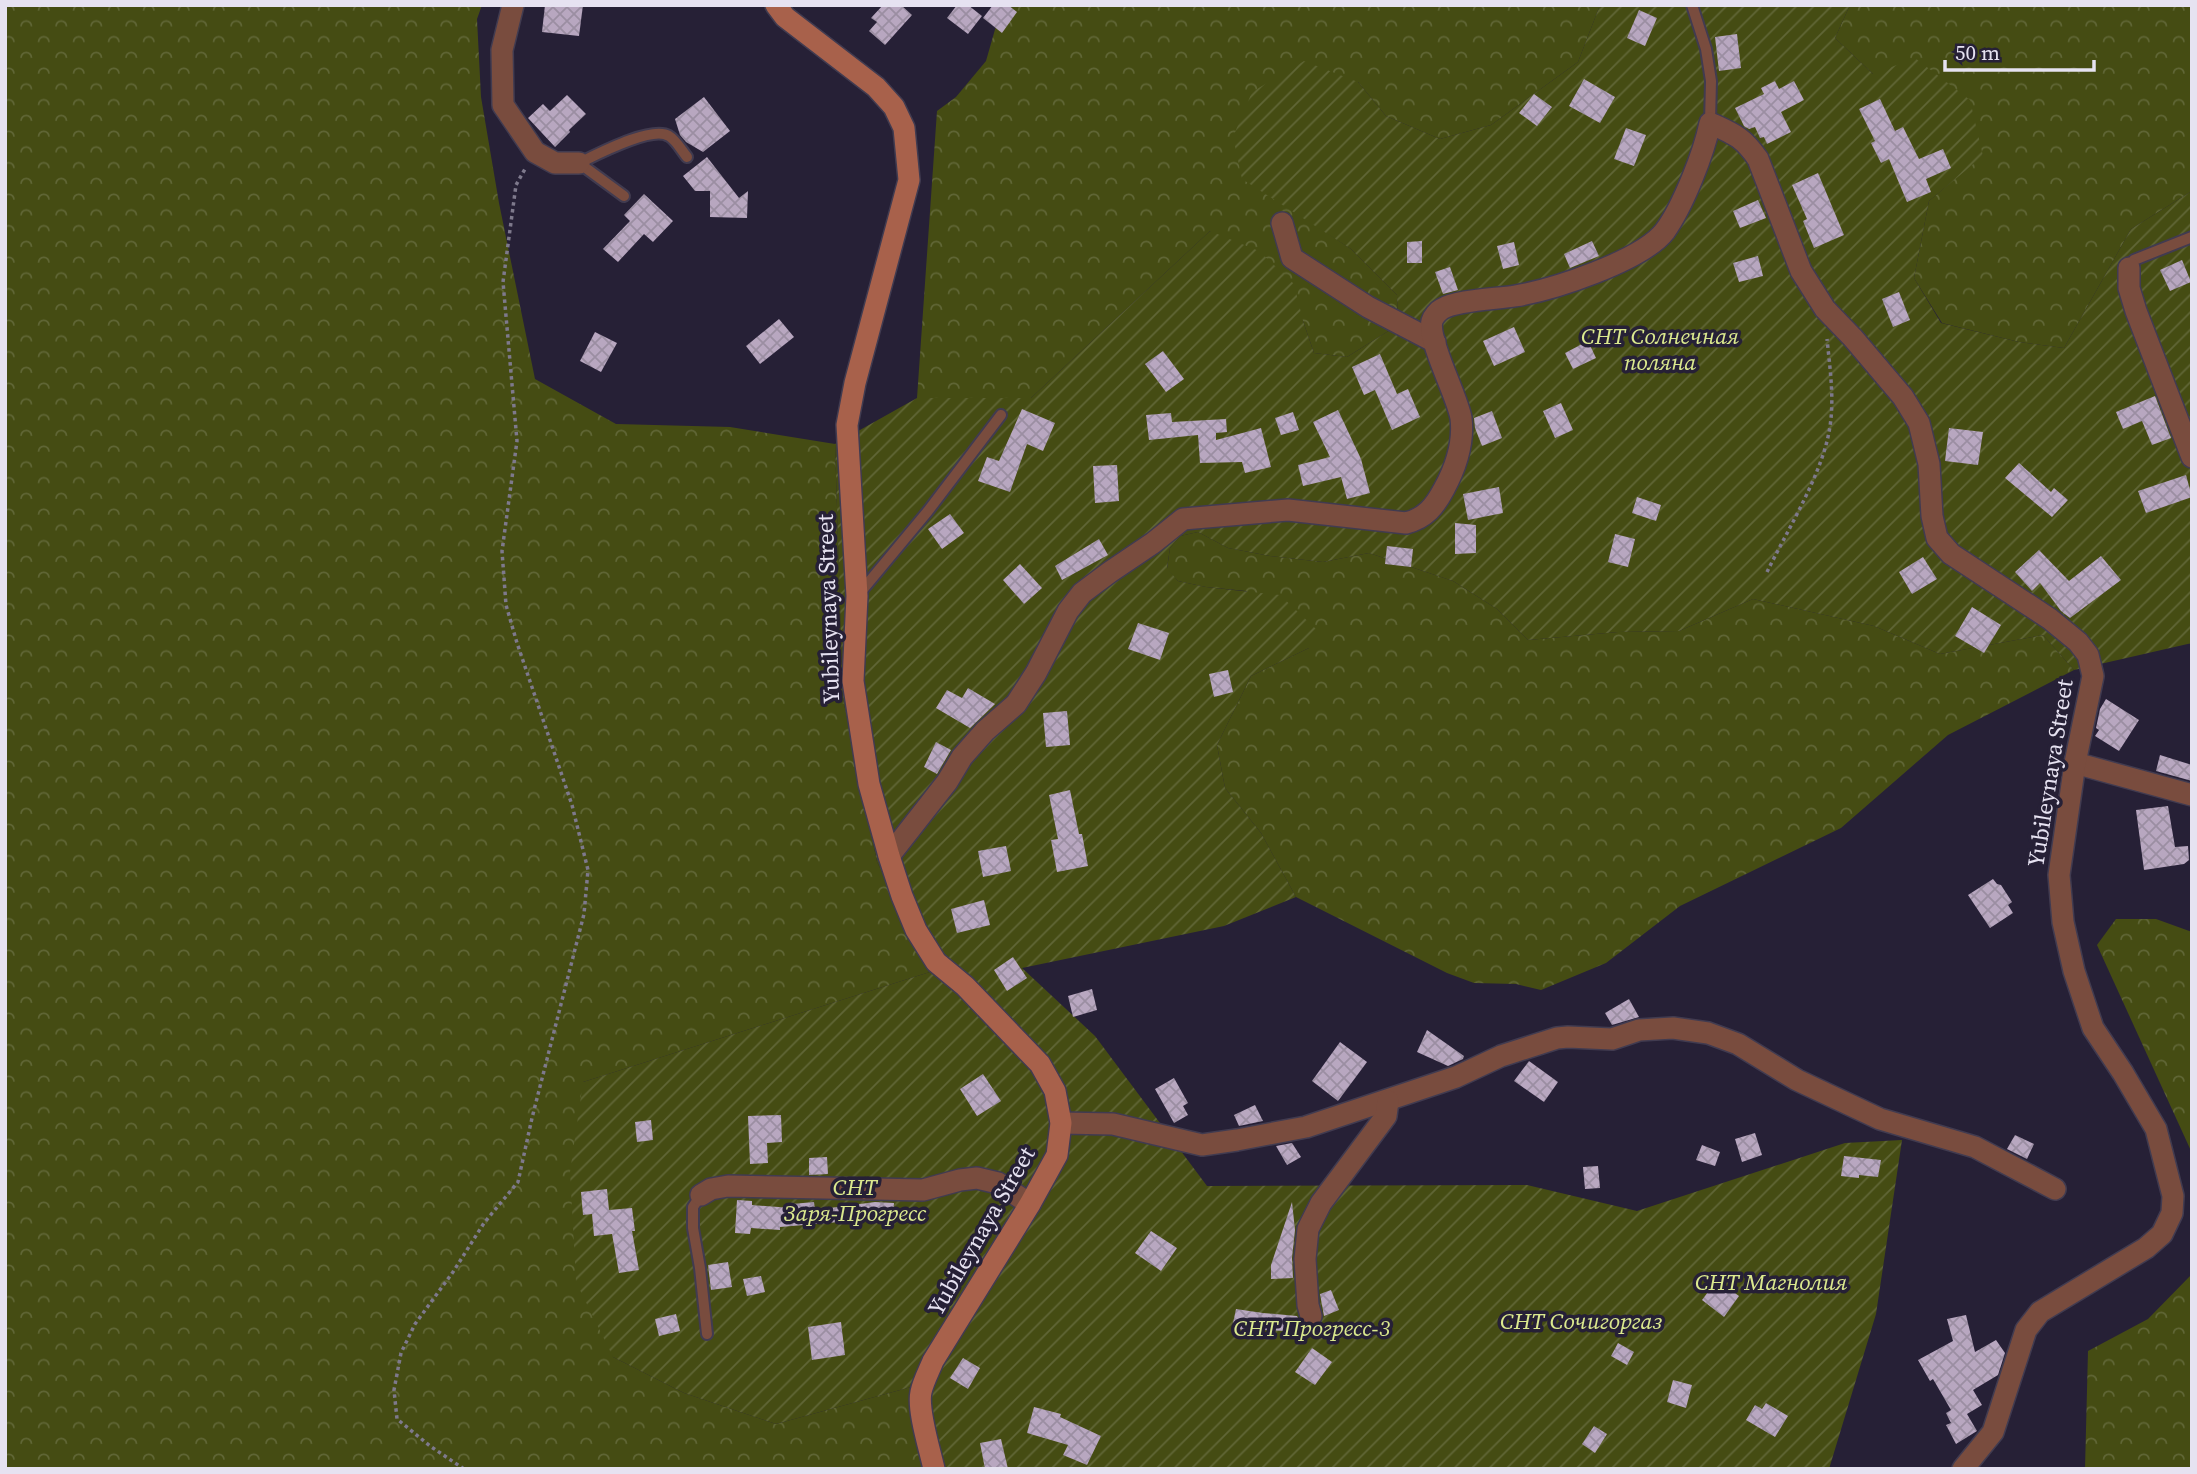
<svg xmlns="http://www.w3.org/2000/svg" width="2197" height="1474" viewBox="0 0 2197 1474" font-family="'Source Serif 4',serif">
  <defs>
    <pattern id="forest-crowns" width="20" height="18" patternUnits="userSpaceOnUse" patternTransform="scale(1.75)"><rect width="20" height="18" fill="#454c13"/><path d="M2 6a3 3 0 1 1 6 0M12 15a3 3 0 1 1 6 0" fill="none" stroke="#606636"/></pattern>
    <pattern id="garden-furrows" width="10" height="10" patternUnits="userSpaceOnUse" patternTransform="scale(1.75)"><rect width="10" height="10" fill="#454c13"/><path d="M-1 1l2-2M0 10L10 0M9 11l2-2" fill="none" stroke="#606636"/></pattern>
    <pattern id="building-cross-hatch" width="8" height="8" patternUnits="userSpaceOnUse" patternTransform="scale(1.75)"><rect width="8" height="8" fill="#b8a7c0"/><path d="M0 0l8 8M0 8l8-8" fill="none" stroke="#9b8ea2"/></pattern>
  </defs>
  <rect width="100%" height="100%" fill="#262036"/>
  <g fill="url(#forest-crowns)">
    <path d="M5,5H482L477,19L481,97L499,203L535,379L616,424L730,427L835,444L843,699L877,862L933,971L583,1082L613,1357L684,1393L776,1424L911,1387L928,1469H5Z"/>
    <path d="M1002,5H1600L1578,62L1491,125L1440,139L1386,116L1358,82L1300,215L1351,249L1397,295L1398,325L1347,357L1314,353L1303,321L1210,231L1031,398H917L937,111L956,97L986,61Z"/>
    <path d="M1850,5H2192V191L2131,229L2064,348L2019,342L1942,323L1914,278L1929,201L1983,155L1873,74L1835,38Z"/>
    <path d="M1198,532L1228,548L1270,556L1323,562L1369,553L1453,581L1497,609L1528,640L1618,632L1679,631L1753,599L1874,626L1940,654L2043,635L2074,670L1948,735L1841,828L1680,906L1606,963L1541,990L1516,984L1474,983L1447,973L1296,897L1261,833L1225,788L1217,745L1251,676L1309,648L1246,591L1206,587L1178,581L1167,569L1170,548L1180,536Z"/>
    <path d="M2116,919H2156L2192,932V1153L2097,945Z"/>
    <path d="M2192,1274V1469H2085L2088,1351L2148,1319Z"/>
  </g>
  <path fill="url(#garden-furrows)" d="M1600,5H1850L1835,38L1873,74L1915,58L1970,100L1983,156L1929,201L1914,278L1941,323L2019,342L2064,348L2131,229L2192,191V643L2074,670L2043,635L1940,654L1874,626L1753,599L1679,631L1618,632L1528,640L1497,609L1453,581L1369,553L1323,562L1270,556L1228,548L1198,532L1180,536L1170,548L1167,568L1178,581L1206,587L1280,595L1317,630L1309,648L1251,676L1217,745L1225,788L1261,833L1296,897L1224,926L1022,968L1095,1036L1207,1186L1527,1185L1637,1211L1845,1143L1902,1140L1876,1314L1829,1469H928L911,1387L776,1424L684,1393L613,1357L576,1282L570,1172L583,1082L933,971L877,862L843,699L835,444L917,398H1031L1210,231L1259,251L1294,284L1303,321L1314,353L1347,357L1398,325L1397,295L1351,249L1242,179L1233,137L1252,92L1304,61L1358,82L1386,116L1440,139L1491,125L1578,62Z"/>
  <g fill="url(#building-cross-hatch)">
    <path d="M545,5H583L579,36L542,32Z"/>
    <path d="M883,5H901L912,15L885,45L869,31L877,22L871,18Z"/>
    <path d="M957,5H968L982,16L968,34L947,18Z"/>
    <path d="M993,5H1008L1017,12L1002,33L983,18Z"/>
    <path d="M1639,10L1657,18L1645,46L1627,38Z"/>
    <path d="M1737,34L1741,68L1719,71L1715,37Z"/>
    <path d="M1584,79L1615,97L1600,123L1569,106Z"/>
    <path d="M1775,81L1779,89L1794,81L1804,100L1781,112L1791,132L1767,144L1764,137L1760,138L1755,127L1749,129L1744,126L1735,108L1764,94L1761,88Z"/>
    <path d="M1534,94L1552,107L1537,126L1519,113Z"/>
    <path d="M567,95L586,114L569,130L570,132L555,147L528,118L543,104L550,111Z"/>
    <path d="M704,97L730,131L703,152L686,142L680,135L675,119Z"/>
    <path d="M1880,99L1895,131L1903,127L1919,159L1943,149L1951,168L1926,179L1931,192L1907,202L1889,159L1881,163L1871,143L1875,141L1859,109Z"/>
    <path d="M1626,128L1646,135L1634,166L1614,159Z"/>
    <path d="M707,157L739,198L748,191L747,218L710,217V191H695L683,176Z"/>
    <path d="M1818,173L1844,235L1814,248L1803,221L1807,219L1792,185Z"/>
    <path d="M644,194L673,221L653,242L644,234L618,262L603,249L630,221L624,215Z"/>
    <path d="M1758,200L1766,218L1740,228L1733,211Z"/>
    <path d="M1422,241V263H1407V242Z"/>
    <path d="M1592,241L1599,256L1570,268L1564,254Z"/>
    <path d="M1514,242L1519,265L1503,269L1497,246Z"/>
    <path d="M1758,256L1763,276L1739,282L1733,263Z"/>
    <path d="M2182,260L2191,282L2170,291L2160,270Z"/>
    <path d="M1450,267L1458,290L1443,294L1435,272Z"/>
    <path d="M1899,292L1910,320L1893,327L1882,299Z"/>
    <path d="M779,319L794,337L760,364L746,346Z"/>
    <path d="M1514,327L1525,352L1494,366L1483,341Z"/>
    <path d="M595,332L617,343L601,372L580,361Z"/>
    <path d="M1588,341L1596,358L1573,369L1565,353Z"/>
    <path d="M1163,351L1184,379L1166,392L1145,364Z"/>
    <path d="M1380,354L1397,394L1408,389L1420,417L1392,430L1375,390L1364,395L1352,367Z"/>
    <path d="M2155,396L2171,438L2152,445L2142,421L2123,429L2116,412Z"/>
    <path d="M1561,403L1573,430L1555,438L1543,411Z"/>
    <path d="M1022,409L1055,423L1043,451L1027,444L1010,492L978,481L987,457L999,461Z"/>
    <path d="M1338,410L1361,459L1370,493L1347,499L1341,477L1303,486L1298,465L1330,457L1313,422Z"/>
    <path d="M1492,411L1502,438L1482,446L1475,428L1474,418Z"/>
    <path d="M1293,412L1299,430L1281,435L1275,418Z"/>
    <path d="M1171,413L1172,422L1226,419L1227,432L1216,433V440L1261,428L1271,467L1245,473L1242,462L1200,463L1198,435L1149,440L1146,415Z"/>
    <path d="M1949,428L1983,432L1978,465L1945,461Z"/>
    <path d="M2019,463L2051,492L2054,488L2068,500L2052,517L2005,478Z"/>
    <path d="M1117,465L1119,501L1095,503L1093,466Z"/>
    <path d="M2186,475L2192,497L2146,513L2138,491Z"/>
    <path d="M1499,487L1503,513L1468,520L1463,494Z"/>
    <path d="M1637,497L1661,505L1656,521L1632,513Z"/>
    <path d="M950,514L964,533L942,549L928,529Z"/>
    <path d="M1455,523L1476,525V553L1455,554Z"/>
    <path d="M1615,534L1635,539L1628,567L1608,562Z"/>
    <path d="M1099,539L1108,555L1062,580L1055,566Z"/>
    <path d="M1387,546L1413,549L1411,567L1385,564Z"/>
    <path d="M2039,550L2069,581L2101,556L2121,580L2070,618L2061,611L2040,583L2032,591L2015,572Z"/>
    <path d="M1923,557L1937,579L1912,594L1899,572Z"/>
    <path d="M1020,564L1042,588L1024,604L1003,580Z"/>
    <path d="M1972,607L2001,625L1984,653L1955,636Z"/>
    <path d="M1138,623L1169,633L1160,660L1128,649Z"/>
    <path d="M1228,670L1233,692L1214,697L1209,674Z"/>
    <path d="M968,688L995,704L970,728L936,708L947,690L962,698Z"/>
    <path d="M2106,699L2139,720L2119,751L2095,736L2099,730L2096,728L2100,709Z"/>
    <path d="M1067,711L1070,745L1046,747L1043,713Z"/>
    <path d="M936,742L951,750L937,774L924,767Z"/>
    <path d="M2160,755L2192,765V781L2156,771Z"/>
    <path d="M1070,790L1079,834H1082L1088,866L1057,872L1051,840L1058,839L1049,795Z"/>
    <path d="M2168,806L2175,847L2188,846L2189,860L2184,864L2144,870L2136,810Z"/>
    <path d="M1006,846L1011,871L983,877L978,851Z"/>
    <path d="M1993,879L1997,884L2001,885L2012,902L2008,905L2013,913L1990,928L1968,895Z"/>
    <path d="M984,900L990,925L957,933L951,909Z"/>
    <path d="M1013,957L1027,978L1007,991L994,970Z"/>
    <path d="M1092,989L1097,1010L1073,1017L1068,996Z"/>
    <path d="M1629,999L1639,1017L1612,1025L1605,1013Z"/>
    <path d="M1427,1030L1464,1056L1463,1059L1448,1066L1417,1052Z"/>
    <path d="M1340,1042L1367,1062L1338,1101L1312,1081Z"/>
    <path d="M1529,1061L1558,1082L1544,1102L1514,1081Z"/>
    <path d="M983,1074L1001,1101L977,1116L960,1089Z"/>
    <path d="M1174,1078L1188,1103L1183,1106L1188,1115L1174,1123L1155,1089Z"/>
    <path d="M1255,1105L1263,1121L1239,1126L1234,1115Z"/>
    <path d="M781,1115L782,1142L767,1143L768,1163L750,1164L748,1116Z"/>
    <path d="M651,1120L653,1140L637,1142L635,1122Z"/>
    <path d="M1755,1133L1762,1155L1742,1162L1735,1139Z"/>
    <path d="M2015,1135L2034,1144L2027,1159L2007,1149Z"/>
    <path d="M1292,1143L1301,1157L1287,1165L1276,1146Z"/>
    <path d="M1702,1145L1720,1152L1715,1166L1696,1160Z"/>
    <path d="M1844,1156L1881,1160L1878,1177L1859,1175V1178L1841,1176Z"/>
    <path d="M827,1157L828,1174L809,1175V1158Z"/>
    <path d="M1598,1166L1600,1188L1585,1189L1583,1167Z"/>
    <path d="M607,1189L609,1210L632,1208L635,1231H632L639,1270L619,1273L612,1234L594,1236L592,1214L583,1215L581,1192Z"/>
    <path d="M737,1200L752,1201V1205L792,1208V1204L814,1202L815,1210L875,1202L894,1203L893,1219L850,1216L851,1221L780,1227V1230L751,1228L750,1234L735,1233Z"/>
    <path d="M1292,1202L1295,1230L1292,1258L1293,1278L1271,1279V1265Z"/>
    <path d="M1151,1231L1177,1248L1161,1271L1135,1253Z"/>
    <path d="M728,1262L732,1287L711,1290L708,1265Z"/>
    <path d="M761,1276L765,1292L747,1296L743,1279Z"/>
    <path d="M1717,1280L1739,1296L1724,1317L1702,1300Z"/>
    <path d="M1331,1290L1339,1310L1324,1316L1320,1294Z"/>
    <path d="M1236,1309L1263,1313L1297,1316L1302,1325L1286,1331L1263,1330V1333L1232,1328Z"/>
    <path d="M676,1314L680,1331L659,1336L655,1319Z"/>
    <path d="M1966,1315L1975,1352L1996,1340L2005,1353L1998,1375L1973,1390L1982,1405L1967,1414L1977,1431L1956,1444L1946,1425L1951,1423L1946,1413L1951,1410L1933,1379L1930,1381L1918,1360L1953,1341L1947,1319Z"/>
    <path d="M841,1322L845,1355L812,1360L808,1327Z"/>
    <path d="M1618,1343L1634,1352L1627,1365L1611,1356Z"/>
    <path d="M1312,1348L1332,1362L1315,1385L1295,1372Z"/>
    <path d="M963,1358L980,1368L968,1389L950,1378Z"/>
    <path d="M1673,1380L1692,1385L1686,1408L1667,1402Z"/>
    <path d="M1766,1403L1788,1416L1775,1437L1746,1420L1755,1405L1762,1409Z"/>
    <path d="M1034,1407L1061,1414L1060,1417L1101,1436L1087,1465L1063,1455L1068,1445L1027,1433Z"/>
    <path d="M1594,1426L1607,1434L1595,1453L1582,1444Z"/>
    <path d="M1001,1439L1008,1469H985L980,1443Z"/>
  </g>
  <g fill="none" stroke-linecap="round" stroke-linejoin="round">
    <g stroke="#413b50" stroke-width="14">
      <g id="lane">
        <path d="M1692,5L1706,49L1711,81L1710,123"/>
        <path d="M624,196L579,163C596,155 652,125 669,136C676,140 682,151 687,157"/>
        <path d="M2129,268L2134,260L2192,237"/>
        <path d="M859,594L928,511L1001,415"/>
        <path d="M701,1195L693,1207V1228L700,1268L707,1334"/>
      </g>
    </g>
    <g stroke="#413b50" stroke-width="24">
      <g id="street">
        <path d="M513,5L502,50L503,105L535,152L555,163H579"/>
        <path d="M1282,223L1292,258L1368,307L1435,342"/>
        <path d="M2129,268V288L2136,311L2192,457"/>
        <path d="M2075,763L2192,795"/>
        <path d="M889,856L947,782L962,757L985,731L1016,704L1036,673L1068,611L1082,593L1110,572L1153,543L1183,519L1288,510L1406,523C1426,518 1435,506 1444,489C1456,467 1464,443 1461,418C1457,395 1427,340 1432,321C1433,317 1438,311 1442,309C1456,300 1497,299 1515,296C1552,290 1642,261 1665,231C1683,206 1704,153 1710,123C1734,134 1743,137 1758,159L1801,271L1825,309L1853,338L1903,397L1919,423L1929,464L1932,516L1937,538L1951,554L2050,619L2078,642L2088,655L2093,676L2075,763L2059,875L2063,922L2074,971L2093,1028L2123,1073L2156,1129L2173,1196L2172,1213L2162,1234L2146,1248L2040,1312L2026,1330L1993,1432L1963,1469"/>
        <path d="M1061,1123L1113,1124L1202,1145L1237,1140L1306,1127L1456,1077L1501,1056L1557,1038L1568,1037L1612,1039L1639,1030L1673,1028L1708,1033L1738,1044L1797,1080L1880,1119L1975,1147L2055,1189"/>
        <path d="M701,1195L711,1189L728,1186L923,1190L960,1180L977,1178L998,1183L1030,1204"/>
        <path d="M1311,1316L1308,1305L1305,1259L1308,1229L1321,1203L1386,1116L1388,1101"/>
      </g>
    </g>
    <g stroke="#413b50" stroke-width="24">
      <path id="secondary" d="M776,5L785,17L876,87L894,107L904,128L909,180L855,383L847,425L857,596L853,681L869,784L889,856L902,896L916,930L936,962L965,986L1040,1064L1055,1091L1061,1123L1057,1155L1030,1204L933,1361C929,1371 923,1382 921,1392C917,1410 930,1450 934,1469"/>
    </g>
    <g stroke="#7e798c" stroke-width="3.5" stroke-dasharray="3.5 3.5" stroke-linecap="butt">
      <path d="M1767,572C1787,531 1821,476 1829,432C1835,402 1830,369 1827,339"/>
      <path d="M464,1469L430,1446L397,1419L394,1390L401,1353L415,1324L453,1272L484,1223L518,1182L532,1118L584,914L588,870L572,805L517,643L506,605L502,551L517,441L503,282L516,185L525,169"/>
    </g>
    <use href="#lane" stroke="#794c3e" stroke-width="10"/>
    <use href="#street" stroke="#794c3e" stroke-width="21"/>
    <use href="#secondary" stroke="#a8614b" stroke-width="21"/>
  </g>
  <g text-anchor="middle" stroke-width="7" stroke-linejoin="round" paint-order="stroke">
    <g font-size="23" font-style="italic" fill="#dbe98e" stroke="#262036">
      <text x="1660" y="344">СНТ Солнечная<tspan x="1660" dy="26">поляна</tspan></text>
      <text x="855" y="1195">СНТ<tspan x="855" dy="26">Заря-Прогресс</tspan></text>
      <text x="1771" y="1290">СНТ Магнолия</text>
      <text x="1581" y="1329">СНТ Сочигоргаз</text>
      <text x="1312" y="1336">СНТ Прогресс-3</text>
    </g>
    <g font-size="23" fill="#e6e2f1" stroke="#262036">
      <text transform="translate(828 609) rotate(-92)" y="8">Yubileynaya Street</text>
      <text transform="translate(2050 773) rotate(-81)" y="8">Yubileynaya Street</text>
      <text transform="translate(981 1231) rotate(-60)" y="8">Yubileynaya Street</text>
    </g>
  </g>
  <rect width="2197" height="1474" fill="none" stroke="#e6e2f1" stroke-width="14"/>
  <path d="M1945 60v10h149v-10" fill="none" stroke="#e6e2f1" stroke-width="3.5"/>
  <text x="1955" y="60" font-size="21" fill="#e6e2f1" stroke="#262036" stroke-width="5" paint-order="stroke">50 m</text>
</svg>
